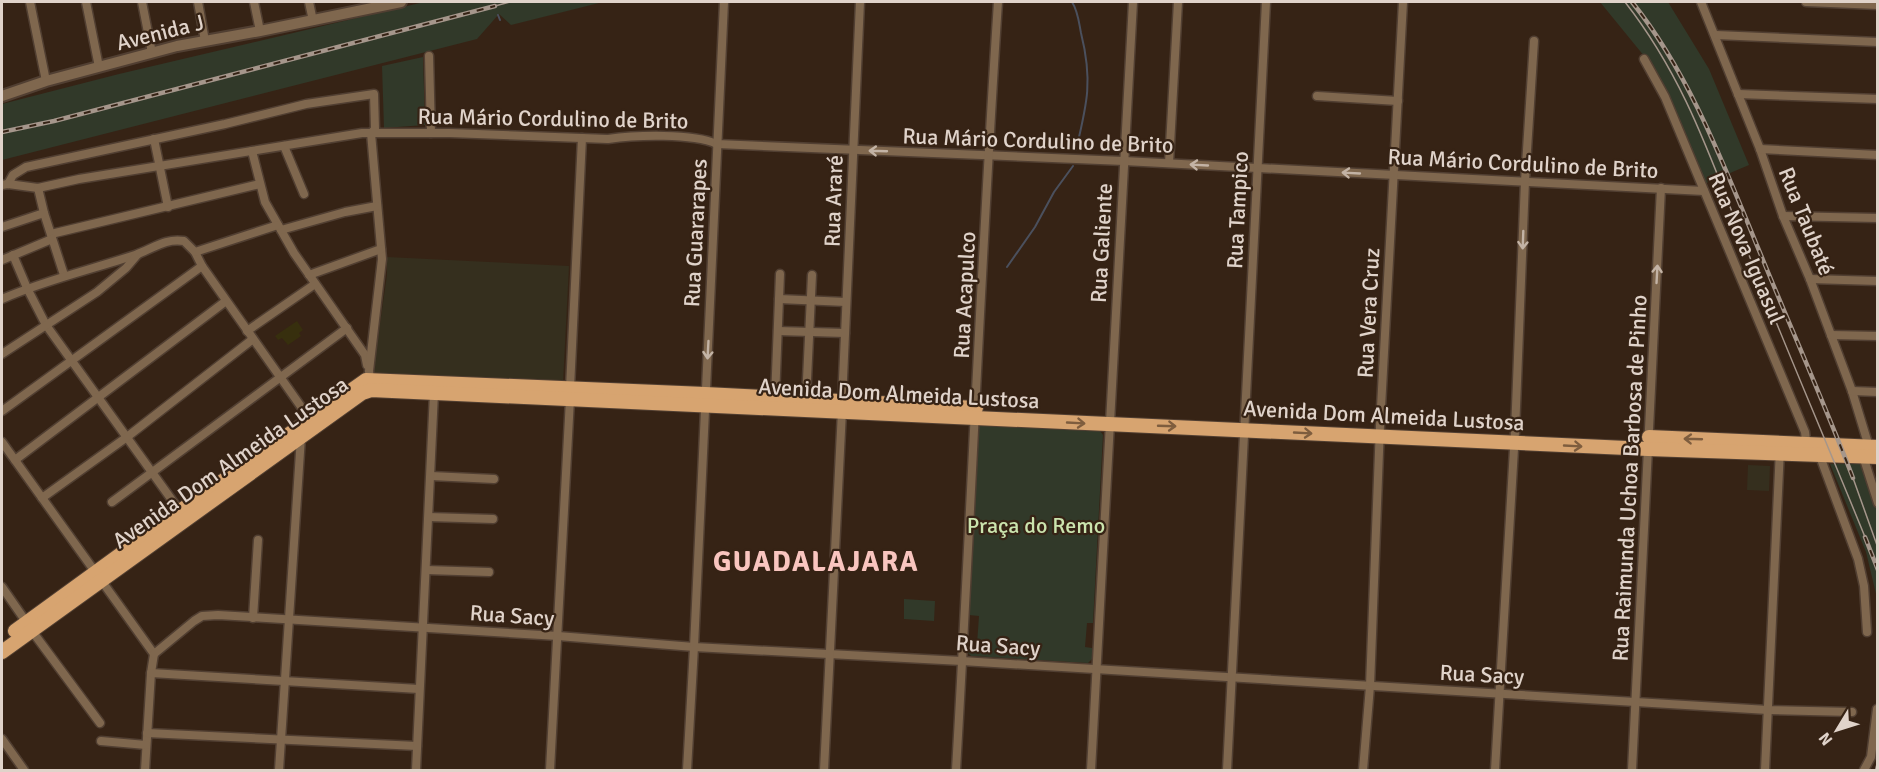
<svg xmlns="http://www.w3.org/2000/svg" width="1879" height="772" viewBox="0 0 1879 772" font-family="Signika,sans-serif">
  <rect width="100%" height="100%" fill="#362315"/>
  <g fill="#352f1e">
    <path d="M387,257L569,266L563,383L375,374L373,372L387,275Z"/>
    <path d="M1748,465L1770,466L1769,491L1747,490Z"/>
  </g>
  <g fill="#313929">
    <path d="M424,2H603L511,25L499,14L477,39L2,160V104L119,74Z"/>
    <path d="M1600,2H1668L1709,69L1749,165L1704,184L1649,62Z"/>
    <path d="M423,57L425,125L384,128L382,66Z"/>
    <path d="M982,422L1098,428L1103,435L1093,623H1087L1085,647L1092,648V659L1088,663L971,656L967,652V643L977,644L979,616L969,615L979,427Z"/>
    <path d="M1830,464H1860L1877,510V598L1866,552Z"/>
    <path d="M904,599L935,601L934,621L904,619Z"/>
  </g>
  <path fill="#372f0e" d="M297,321L303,330L299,333L301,336L288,345L282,338L278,340L275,336Z"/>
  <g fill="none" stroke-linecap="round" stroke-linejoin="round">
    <g stroke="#4b505d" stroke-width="2">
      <path d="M1072,2C1078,11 1079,23 1081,33C1093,81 1087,104 1076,150"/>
      <path d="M498,15L500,20"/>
      <path d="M1007,267L1035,227L1054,192L1073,166"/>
    </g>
    <g stroke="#513f32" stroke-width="11">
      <g id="minor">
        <path d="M30,2L46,81"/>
        <path d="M86,2L99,67"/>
        <path d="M142,2L152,53"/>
        <path d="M198,2L205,41"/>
        <path d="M254,2L260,31"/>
        <path d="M309,2L313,21"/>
        <path d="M1701,2L1760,149L1783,216L1810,279L1852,391L1870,450"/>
        <path d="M1806,2L1878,5"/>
        <path d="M1716,35L1878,42"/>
        <path d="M429,56L431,133"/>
        <path d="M1644,59L1665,97L1805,432L1807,448"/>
        <path d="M1738,94L1878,99"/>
        <path d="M1317,96L1398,101"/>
        <path d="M154,139L168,207"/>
        <path d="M284,146L304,194"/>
        <path d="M1760,149L1878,155"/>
        <path d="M252,151L265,202L294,253L365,355L367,365"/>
        <path d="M1169,163L1178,2"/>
        <path d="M8,184L13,175L26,167L225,124L306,104L374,94L375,129L371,133L382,259L369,371L370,379"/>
        <path d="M2,185L8,184L38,188L79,179L362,133H450L608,139C636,135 692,133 717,144L1124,161L1704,191"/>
        <path d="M38,188L44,213L64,275"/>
        <path d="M1783,216L1878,218"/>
        <path d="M2,227L44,213"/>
        <path d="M281,230L345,212L377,206"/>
        <path d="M51,234L260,184"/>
        <path d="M195,252L202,266L309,418"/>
        <path d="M13,255L27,288L46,325L182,514"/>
        <path d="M2,260L52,239"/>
        <path d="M309,275L381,249"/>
        <path d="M1810,279L1878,281"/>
        <path d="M2,299C45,280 90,270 135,255C153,249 164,238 184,241L195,252L278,225"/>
        <path d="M779,299L846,302"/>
        <path d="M247,331L315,284"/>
        <path d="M778,331L845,333"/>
        <path d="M1831,335L1878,336"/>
        <path d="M2,354L97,292L126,268L138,254"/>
        <path d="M570,388L582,138"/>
        <path d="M1852,391L1878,392"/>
        <path d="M775,398L780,274"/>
        <path d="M806,400L812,275"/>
        <path d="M842,401L860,2"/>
        <path d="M2,411L202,266"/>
        <path d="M2,442L154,654L151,673L145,770"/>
        <path d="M1818,451L1858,559L1864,586L1867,632"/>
        <path d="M1863,456L1878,503"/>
        <path d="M15,460L226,301"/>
        <path d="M431,476L494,479"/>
        <path d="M42,498L127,437L253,339"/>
        <path d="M112,502L347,328"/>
        <path d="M429,517L493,519"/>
        <path d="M426,570L489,572"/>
        <path d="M2,587L27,623"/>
        <path d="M253,618L258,540"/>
        <path d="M32,631L100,723"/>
        <path d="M154,654L194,621L202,616L218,615L558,636L694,647L962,661L1768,710L1852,712"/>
        <path d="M151,673L419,689"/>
        <path d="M147,733L417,746"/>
        <path d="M2,739L24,770"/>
        <path d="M101,741L146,745"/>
        <path d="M279,770L301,437"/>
        <path d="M416,770L434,393"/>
        <path d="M550,770L570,399"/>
        <path d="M687,770L694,647L724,2"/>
        <path d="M824,770L842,411"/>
        <path d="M956,770C971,514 981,258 998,2"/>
        <path d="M1091,770L1133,2"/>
        <path d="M1227,770L1266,2"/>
        <path d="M1363,770L1370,686L1380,426L1403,2"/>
        <path d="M1495,770L1515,432L1525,181L1534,41"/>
        <path d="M1632,770L1661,188"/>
        <path d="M1765,770L1780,449"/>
        <path d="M1864,770L1871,757L1877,709"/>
      </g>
    </g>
    <g stroke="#513f32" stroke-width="14">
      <path id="tertiary" d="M2,96L46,81L177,46L260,31L401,2"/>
    </g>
    <g stroke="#513f32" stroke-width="16">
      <g id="primary">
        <path d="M1649,437L1878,447"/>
        <path d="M15,631L180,511L366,380L705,394L976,408"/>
        <path d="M2,652L362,393L371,390L1648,449L1878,457"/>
      </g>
    </g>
    <use href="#minor" stroke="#7f674e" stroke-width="8"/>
    <use href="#tertiary" stroke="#7f674e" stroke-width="10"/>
    <use href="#primary" stroke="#d7a470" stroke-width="14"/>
    <g stroke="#a5968b" stroke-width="1.5">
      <path d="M1625,2C1686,80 1711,160 1747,250C1785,346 1826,441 1865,537"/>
      <path d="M495,6L510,2"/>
      <path d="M1853,478L1878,548"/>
    </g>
    <g stroke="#a5968b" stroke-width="4.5">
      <g id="rail">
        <path d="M1632,2C1692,77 1726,171 1763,260C1793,333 1825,405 1853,478"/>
        <path d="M2,132L54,121L495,6"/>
        <path d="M1865,537L1878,570"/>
        <path d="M1877,770L1878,766"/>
      </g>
    </g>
    <use href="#rail" stroke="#362315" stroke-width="2" stroke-dasharray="7" stroke-linecap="butt"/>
  </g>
  <defs><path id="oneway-shaft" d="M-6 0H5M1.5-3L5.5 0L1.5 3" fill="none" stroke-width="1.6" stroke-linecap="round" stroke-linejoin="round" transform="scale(1.5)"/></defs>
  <g stroke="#c3b3a5">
    <use href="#oneway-shaft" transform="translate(878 151) rotate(-178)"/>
    <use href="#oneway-shaft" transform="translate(1199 165) rotate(-177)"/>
    <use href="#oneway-shaft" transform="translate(1351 173) rotate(-177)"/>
    <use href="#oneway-shaft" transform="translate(1523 240) rotate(92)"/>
    <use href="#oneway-shaft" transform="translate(1657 274) rotate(-87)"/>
    <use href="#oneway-shaft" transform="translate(708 350) rotate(93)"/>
  </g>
  <g stroke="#7e5d3e">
    <use href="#oneway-shaft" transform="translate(1076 423) rotate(3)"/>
    <use href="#oneway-shaft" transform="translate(1167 426) rotate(2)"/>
    <use href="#oneway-shaft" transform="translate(1303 433) rotate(3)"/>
    <use href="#oneway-shaft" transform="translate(1693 439) rotate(-178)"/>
    <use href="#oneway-shaft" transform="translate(1573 446) rotate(3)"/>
  </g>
  <g text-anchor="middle" stroke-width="4.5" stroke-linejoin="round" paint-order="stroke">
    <g font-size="22" fill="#e0d3ca" stroke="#362315">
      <text transform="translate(160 32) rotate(-14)" y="8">Avenida J</text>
      <text transform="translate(553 118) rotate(1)" y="8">Rua Mário Cordulino de Brito</text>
      <text transform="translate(1038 140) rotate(2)" y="8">Rua Mário Cordulino de Brito</text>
      <text transform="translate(1523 163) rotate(3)" y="8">Rua Mário Cordulino de Brito</text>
      <text transform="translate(833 201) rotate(-88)" y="8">Rua Araré</text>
      <text transform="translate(1237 210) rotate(-87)" y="8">Rua Tampico</text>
      <text transform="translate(1807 221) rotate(68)" y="8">Rua Taubaté</text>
      <text transform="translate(695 233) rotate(-87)" y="8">Rua Guararapes</text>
      <text transform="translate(1101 243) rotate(-87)" y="8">Rua Galiente</text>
      <text transform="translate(1747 248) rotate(67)" y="8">Rua Nova Iguasul</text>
      <text transform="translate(964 295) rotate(-87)" y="8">Rua Acapulco</text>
      <text transform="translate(1368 313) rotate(-87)" y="8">Rua Vera Cruz</text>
      <text transform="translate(899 393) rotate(3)" y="8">Avenida Dom Almeida Lustosa</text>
      <text transform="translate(1384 415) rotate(3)" y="8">Avenida Dom Almeida Lustosa</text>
      <text transform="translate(230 462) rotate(-35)" y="8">Avenida Dom Almeida Lustosa</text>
      <text transform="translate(1629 478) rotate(-87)" y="8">Rua Raimunda Uchoa Barbosa de Pinho</text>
      <text transform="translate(512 615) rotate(4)" y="8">Rua Sacy</text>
      <text transform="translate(998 645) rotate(4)" y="8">Rua Sacy</text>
      <text transform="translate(1482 674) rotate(3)" y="8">Rua Sacy</text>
    </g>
    <g font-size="22" fill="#cbe4ae" stroke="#362315">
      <text x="1036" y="533">Praça do Remo</text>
    </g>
    <g font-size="28" font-weight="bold" letter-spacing="1.5" fill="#f9c5bf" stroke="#362315">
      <text x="816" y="571">GUADALAJARA</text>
    </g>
  </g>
  <rect width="1879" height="772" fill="none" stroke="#e0d3ca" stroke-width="6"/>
  <g transform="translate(1837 730) rotate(232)" stroke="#362315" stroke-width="4.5" paint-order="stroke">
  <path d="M0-4.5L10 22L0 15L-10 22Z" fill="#e0d3ca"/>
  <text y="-9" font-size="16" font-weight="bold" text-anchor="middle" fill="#e0d3ca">N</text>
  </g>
</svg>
